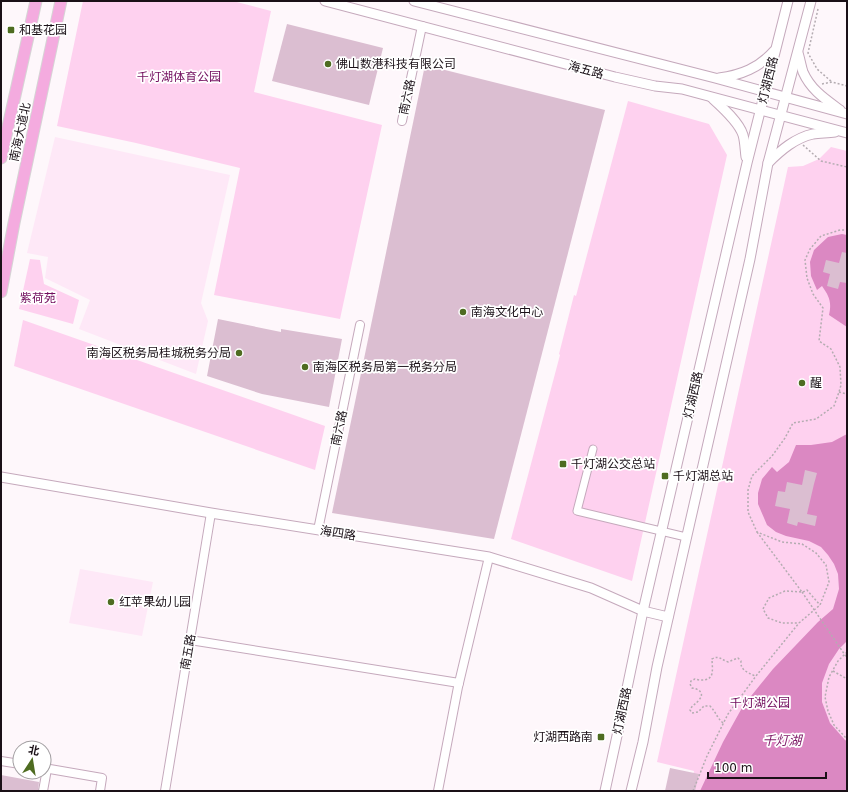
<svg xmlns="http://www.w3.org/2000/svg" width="848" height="792" viewBox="0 0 848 792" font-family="'DejaVu Sans','Noto Sans SC',sans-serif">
  <rect width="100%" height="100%" fill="#fef7fb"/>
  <g fill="#fee8f7">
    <path d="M55,137L230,175L201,303L208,321L196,374L79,329L90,300L45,278L48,257L27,253Z"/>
    <path d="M80,569L153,582L142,636L69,623Z"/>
  </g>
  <g fill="#fed1ef">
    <path d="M83,1H233L271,11L254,92L382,125L340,319L214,295L240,168L136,143L57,126Z"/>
    <path d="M628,101L709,124L727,155L632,581L511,539L560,355L559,354L574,295L576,296Z"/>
    <path d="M831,147L847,151V791H690L694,771L657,762L788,167L803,166L819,159Z"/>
    <path d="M30,259L40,260L44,284L79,300L73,324L19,309Z"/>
    <path d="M23,320L325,426L315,470L14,366Z"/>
  </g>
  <g fill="#db88c2">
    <path d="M842,234L847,235V327L829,315C832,302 829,296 822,286L817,290L811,276L810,262L814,250L828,237Z"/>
    <path d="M847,434V641L839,649L829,664L822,683V702L830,723L845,740L847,741V791H700L723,742L743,706L773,669L818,622L833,609L839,589L838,574L834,564L828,555L821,547L809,541L786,536L776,532L767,525L758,504V493L762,479L772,467L777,472L789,462L796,445H811L832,442Z"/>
  </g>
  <g fill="#dbbed1">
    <path d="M287,24L383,48L369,105L272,81Z"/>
    <path d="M425,65L605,110L494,539L332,513Z"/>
    <path d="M842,252L847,253V283L840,282L838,289L827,286L830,274L823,272L826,260L839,263Z"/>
    <path d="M218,319L281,332V329L342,339L329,407L262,394L207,376Z"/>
    <path d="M805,470L817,473L814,484L807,514L817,516L815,526L798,522L797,526L787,523L790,509L775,506L778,491L785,492L787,482L802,485Z"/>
    <path d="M670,768L699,774L695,791H665Z"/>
    <path d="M1,775L39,782L38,791H1Z"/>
  </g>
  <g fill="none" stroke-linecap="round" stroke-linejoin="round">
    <g stroke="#c5a9bc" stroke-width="9">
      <path id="minor" d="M593,449L577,511L686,537"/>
    </g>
    <g stroke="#c5a9bc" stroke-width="10">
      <g id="tertiary">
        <path d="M402,121L422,26"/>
        <path d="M318,530L360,325"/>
        <path d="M190,640L459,683"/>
        <path d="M1,761L20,764"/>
        <path d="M44,768L102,778L100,791"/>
        <path d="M43,791L47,769"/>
        <path d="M165,791L211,513"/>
        <path d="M438,791L458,687L489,557"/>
      </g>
    </g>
    <g stroke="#c5a9bc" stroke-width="11">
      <g id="secondary">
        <path d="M325,1L615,77L655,86L682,89L847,133"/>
        <path d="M414,1L715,78L847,114"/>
        <path d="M798,53C800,59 801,66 803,72C811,90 825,99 840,110"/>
        <path d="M719,78C741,75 759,68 774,51"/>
        <path d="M712,98C722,107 739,122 743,135C745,142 745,150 746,157"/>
        <path d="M768,163C781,150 795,138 813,134C820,133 828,133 835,132"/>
        <path d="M1,477L211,513L489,557L591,588L643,611L668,617"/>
        <path d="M605,791L620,722L643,611L747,163L788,1"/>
        <path d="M631,791L643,742L657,667L750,259L768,163L811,1"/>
      </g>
    </g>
    <g stroke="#d6d4d5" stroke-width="13">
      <g id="trunk">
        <path d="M1,158L36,1"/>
        <path d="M1,292L14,223L61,1"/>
      </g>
    </g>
    <g stroke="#b4acb1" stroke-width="1.5" stroke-dasharray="2 2" stroke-linecap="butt">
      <path d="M818,9L808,53L817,69L832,82"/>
      <path d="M822,84L832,82L847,86"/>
      <path d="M803,145L821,161L847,167"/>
      <path d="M839,392L847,394"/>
      <path d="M757,532L802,592L785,591L769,598L763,609L768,618L782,623H799"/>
      <path d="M803,592L807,590L820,605"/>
      <path d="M847,652L838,661L829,677L825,697L828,711L834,725L847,739"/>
      <path d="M833,671L847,679"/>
      <path d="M723,723C717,718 716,712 710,706H704L698,712L692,713L690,710C692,705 696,704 699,700C705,693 699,689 692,688L690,684L691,681L695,679C701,681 711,681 712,673C713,669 712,663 712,659C719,655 722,660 728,662L738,658L741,661C740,670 747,672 755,676"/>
      <path d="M693,791L707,756L728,714L756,676L799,623L820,605L829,582L826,565L816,553L802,544L782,542L757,532L748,512V490L752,476L772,456L785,438L793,423L816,419L834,406L839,392L841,385L840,367L831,349L819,341L823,308L813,294L807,278L805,260L810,249L821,236L840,230H847"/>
    </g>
    <use href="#minor" stroke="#fff" stroke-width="7"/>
    <use href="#tertiary" stroke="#fff" stroke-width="8"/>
    <use href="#secondary" stroke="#fff" stroke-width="9"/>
    <use href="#trunk" stroke="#f4abdf" stroke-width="11"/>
    <path stroke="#b4acb1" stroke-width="1.5" stroke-dasharray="2 2" stroke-linecap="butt" d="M802,592L847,658"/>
  </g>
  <g fill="#4e6c21" stroke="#fff" stroke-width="1.5">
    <rect x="7" y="26" width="8" height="8" rx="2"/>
    <circle cx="328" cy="64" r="4"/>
    <circle cx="463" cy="312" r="4"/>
    <circle cx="239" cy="353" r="4"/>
    <circle cx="305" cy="367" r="4"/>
    <circle cx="802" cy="383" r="4"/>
    <rect x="559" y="460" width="8" height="8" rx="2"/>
    <rect x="661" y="472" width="8" height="8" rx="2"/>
    <circle cx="111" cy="602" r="4"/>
    <rect x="597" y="733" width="8" height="8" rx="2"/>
  </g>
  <g text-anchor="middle" stroke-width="3.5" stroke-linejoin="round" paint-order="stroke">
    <g font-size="12" fill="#1a1017" stroke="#fff" text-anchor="start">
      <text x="19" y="34">和基花园</text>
      <text x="336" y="68">佛山数港科技有限公司</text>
      <text x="471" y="316">南海文化中心</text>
      <text x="231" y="357" text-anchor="end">南海区税务局桂城税务分局</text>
      <text x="313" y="371">南海区税务局第一税务分局</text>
      <text x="810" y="387">醒</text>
      <text x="571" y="468">千灯湖公交总站</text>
      <text x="673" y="480">千灯湖总站</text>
      <text x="119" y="606">红苹果幼儿园</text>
      <text x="593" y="741" text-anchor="end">灯湖西路南</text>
    </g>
    <g font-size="12" fill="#1a1017" stroke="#fff">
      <text transform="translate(586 70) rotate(15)" y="4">海五路</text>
      <text transform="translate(768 80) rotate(-76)" y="4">灯湖西路</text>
      <text transform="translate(407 97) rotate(-78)" y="4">南六路</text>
      <text transform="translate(20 132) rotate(-78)" y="4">南海大道北</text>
      <text transform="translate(693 395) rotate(-77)" y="4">灯湖西路</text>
      <text transform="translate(339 428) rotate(-78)" y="4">南六路</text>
      <text transform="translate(338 533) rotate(9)" y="4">海四路</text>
      <text transform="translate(188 652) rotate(-80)" y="4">南五路</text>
      <text transform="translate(622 711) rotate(-78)" y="4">灯湖西路</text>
    </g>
    <g font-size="12" fill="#710c5d" stroke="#fff">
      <text x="179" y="81">千灯湖体育公园</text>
      <text x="38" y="302">紫荷苑</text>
      <text x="760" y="707">千灯湖公园</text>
    </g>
    <g font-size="13" font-style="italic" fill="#81206b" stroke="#fff">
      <text x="782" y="745">千灯湖</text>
    </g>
  </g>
  <rect width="848" height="792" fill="none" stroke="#1a1017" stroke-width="4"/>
  <g transform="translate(32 760) rotate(12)"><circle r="19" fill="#ffffff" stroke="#a39fa2"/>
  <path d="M0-3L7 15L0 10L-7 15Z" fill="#4e6c21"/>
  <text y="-6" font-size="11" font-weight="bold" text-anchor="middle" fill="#1a1017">北</text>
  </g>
  <path d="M708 772v6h118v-6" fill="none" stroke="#1a1017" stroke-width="2"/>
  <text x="714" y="772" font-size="12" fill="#1a1017" stroke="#ffffff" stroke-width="3" paint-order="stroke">100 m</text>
</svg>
